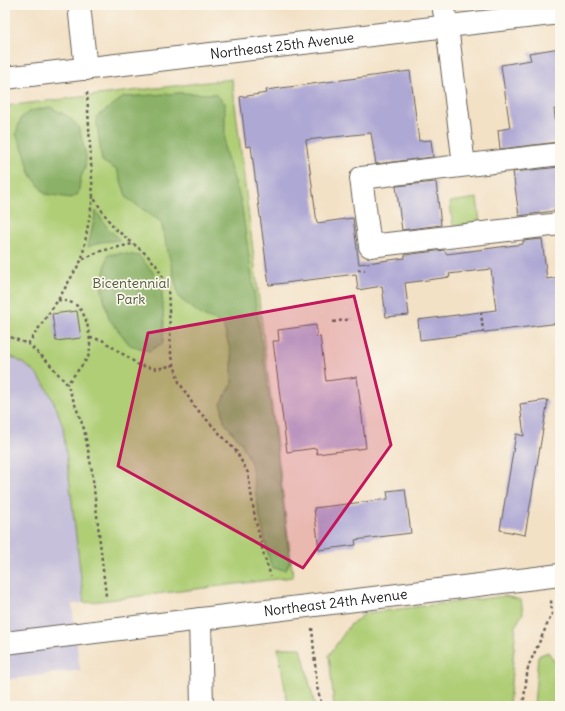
<svg xmlns="http://www.w3.org/2000/svg" width="565" height="711" viewBox="0 0 565 711" font-family="Delius,sans-serif">
  <rect width="100%" height="100%" fill="#fbf7ec"/>
  <filter id="ink" filterUnits="userSpaceOnUse"><feTurbulence type="fractalNoise" baseFrequency=".025" numOctaves="2"/><feDisplacementMap in="SourceGraphic" scale="8" xChannelSelector="R" yChannelSelector="G"/><feConvolveMatrix kernelMatrix="1 2 1 2 8 2 1 2 1" color-interpolation-filters="sRGB"/></filter>
  <filter id="wash" filterUnits="userSpaceOnUse"><feTurbulence type="fractalNoise" baseFrequency=".012" numOctaves="4" result="noise"/><feDisplacementMap in="SourceGraphic" scale="16" xChannelSelector="R" yChannelSelector="G"/><feGaussianBlur stdDeviation="0.9" result="paint"/><feColorMatrix in="noise" values="0 0 0 0 0 0 0 0 0 0 0 0 0 0 0 0 0 1.4 0 .05"/><feComposite in="paint" operator="in"/></filter>
  <g filter="url(#wash)">
    <rect width="100%" height="100%" fill="#f3e1c6"/>
    <path fill="#c6c0da" d="M5,353L28,366L41,380L50,394L58,411L63,427L84,603L72,604L80,670L5,680Z"/>
    <g fill="#afce76" stroke="#667549">
      <path d="M232,79L293,577L84,603L63,427C56,405 46,379 27,366C20,361 12,357 5,353V106Z"/>
      <path d="M477,198L480,223L453,226L450,202Z"/>
      <path d="M505,596L521,600L523,613L516,625L509,706H334L329,655L350,625L366,613Z"/>
      <path d="M278,648H301L315,706H288Z"/>
      <path d="M548,652L560,669V706H534L538,656Z"/>
    </g>
    <g fill="#8bb167" stroke="#546642">
      <path d="M179,93L215,94L225,103V151L241,201L277,451L290,561L286,570L272,568L268,555L260,518L251,463L242,444L224,422L221,402L232,385V357L223,324L203,316L179,298L161,222L127,198L117,170L102,161L96,117L124,97Z"/>
      <path d="M50,107L69,117L78,126L81,135L86,156L85,168L81,177L78,194L71,198L45,194L30,173L25,154L16,134L21,118L30,111Z"/>
      <path d="M96,211L107,227L120,240L101,242L88,247Z"/>
      <path d="M120,253L139,256L153,272L162,292L164,324L163,343L149,351L130,345L109,319L101,286L108,255Z"/>
    </g>
    <g id="blocks">
      <g fill="#aea8d4">
        <path d="M560,48V108L554,109L558,142L500,149L498,130L510,128L501,65L531,60L529,53Z"/>
        <path d="M410,71L419,141L431,140L433,157L376,164L371,133L306,140L317,223L353,218L359,264L405,258V255L444,250L447,254L523,244V241L542,239L547,279L560,277V323L420,340L418,320L496,310L491,269L449,274L450,277L405,283L409,315L386,317L382,286L358,290L356,274L269,285L251,146L246,147L240,97L267,93L266,90Z"/>
        <path d="M560,167V210L519,216L513,172Z"/>
        <path d="M436,182L441,225L402,230L396,186Z"/>
        <path d="M77,311L81,338L56,341L52,314Z"/>
        <path d="M316,325L317,337L320,336L326,381L357,377L366,448L317,454L316,448L287,452L273,341H279L278,330Z"/>
        <path d="M548,400L525,535L500,530L516,434L524,436L520,404Z"/>
        <path d="M405,489L411,533L355,540L356,545L319,550L314,508L388,499L387,491Z"/>
      </g>
    </g>
  </g>
  <g filter="url(#ink)">
    <use href="#blocks" fill-opacity="0" stroke="#676158" stroke-width="1"/>
    <g fill="none" stroke-linecap="round" stroke-linejoin="round">
      <g stroke="#676158" stroke-width="24">
        <g id="minor">
          <path d="M79,5L86,69"/>
          <path d="M443,5L447,26L464,165"/>
          <path id="s1" d="M5,78L560,13"/>
          <path d="M560,154L361,178L370,246L560,224"/>
          <path d="M200,619L202,706"/>
          <path id="s2" d="M5,643L560,575"/>
        </g>
      </g>
      <g stroke="#676158" stroke-width="2.5" stroke-dasharray="3 3" stroke-linecap="butt">
        <path d="M87,92L93,197L113,227L147,255L156,265L168,287L171,353L179,382L194,406L236,451L248,473L255,518L264,556L271,576"/>
        <path d="M83,259L101,251L132,244"/>
        <path d="M358,270H365"/>
        <path d="M58,300C66,301 75,302 80,309C88,318 93,346 88,357C82,366 74,375 67,384"/>
        <path d="M481,312L483,331"/>
        <path d="M333,322L351,319"/>
        <path d="M5,335L28,344L46,360L67,384L73,399L84,429L92,471L106,596"/>
        <path d="M90,338L102,340L139,365L157,369L174,365"/>
        <path d="M28,344L58,300L82,259L93,197"/>
        <path d="M312,628L317,687L322,706"/>
        <path d="M523,706L528,667L552,614L551,600"/>
      </g>
      <use href="#minor" stroke="#fff" stroke-width="22"/>
    </g>
  </g>
  <path fill="#c2185b" fill-opacity="0.2" stroke="#c2185b" stroke-width="3" stroke-linejoin="round" d="M354,296L391,445L303,568L118,466L148,333Z"/>
  <g text-anchor="middle" stroke-width="3.5" stroke-linejoin="round" paint-order="stroke">
    <g font-size="14" fill="#1c1c1c" stroke="#fbf7ec">
      <text dy="5" stroke="none"><textPath href="#s1" startOffset="279">Northeast 25th Avenue</textPath></text>
      <text dy="5" stroke="none"><textPath href="#s2" startOffset="333">Northeast 24th Avenue</textPath></text>
    </g>
    <g font-size="14" fill="#4f5a3c" stroke="#fbf7ec">
      <text x="131" y="288">Bicentennial<tspan x="131" dy="16">Park</tspan></text>
    </g>
  </g>
  <rect width="565" height="711" fill="none" stroke="#fbf7ec" stroke-width="20"/>
</svg>
